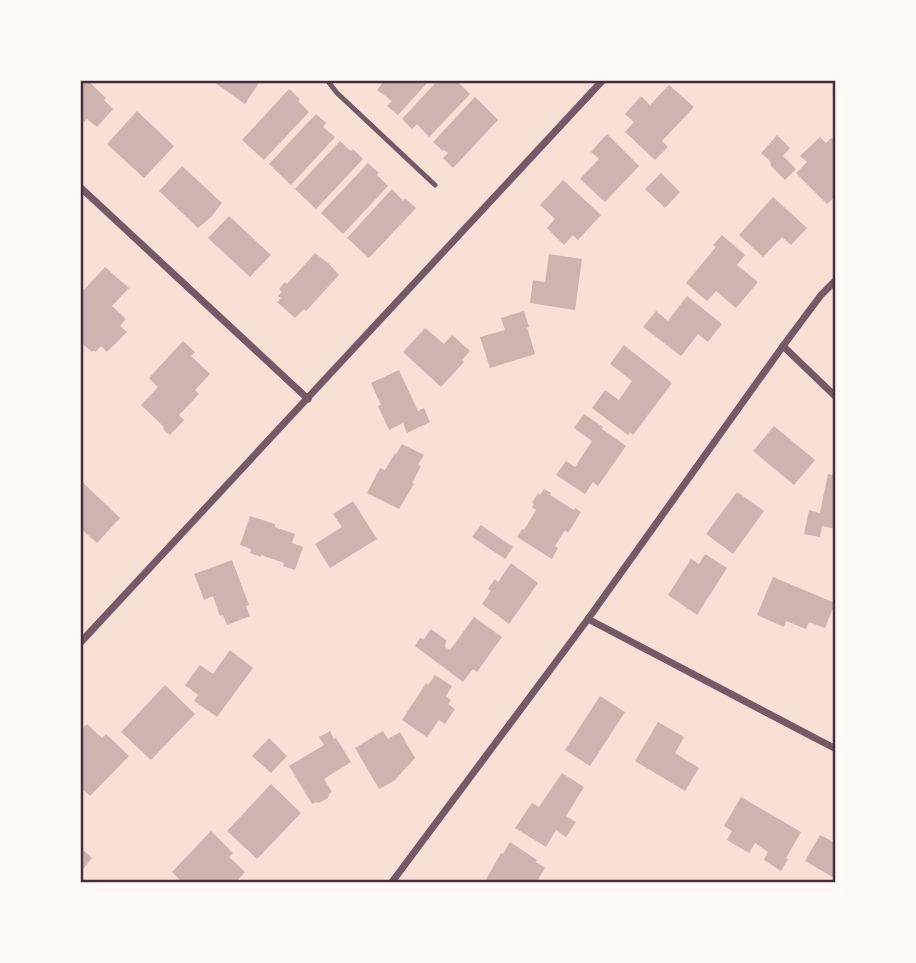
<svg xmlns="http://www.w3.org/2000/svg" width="916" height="963" viewBox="0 0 916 963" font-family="'Titillium Web',sans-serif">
  <rect width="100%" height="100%" fill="#f7e1d7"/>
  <g fill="#ccb4b1">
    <path d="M80,80H87L106,98L104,100L113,109L97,127L87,119L84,122L80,119Z"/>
    <path d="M211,80H261L245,104Z"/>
    <path d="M385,80H430L398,115L387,106L392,101L377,90Z"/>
    <path d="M438,80H456L470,94L429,137L417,124L412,129L402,119Z"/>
    <path d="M669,85L694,107L662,141L668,147L655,160L625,132L634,122L625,114L641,96L650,105Z"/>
    <path d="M289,89L300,99L298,101L309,112L264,160L242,140Z"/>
    <path d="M475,97L498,120L453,168L443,158L448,153L444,150L443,151L433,142Z"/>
    <path d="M137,111L174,146L144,178L107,144Z"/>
    <path d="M316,114L326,123L323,127L335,137L291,185L269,164Z"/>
    <path d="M607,134L639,166L605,202L580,179L599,159L591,152Z"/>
    <path d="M777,135L790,148L783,156L796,169L785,180L771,166L770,161L761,153Z"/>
    <path d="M820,137L826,143L831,138L836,142V196L827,204L796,173L807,162L800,156Z"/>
    <path d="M340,141L351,151L353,149L363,159L316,209L295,189Z"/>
    <path d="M368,163L379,173L375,176L377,175L388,186L343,234L321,213Z"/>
    <path d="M182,166L222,203L211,217L198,228L159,191Z"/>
    <path d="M661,173L680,192L665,208L645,189Z"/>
    <path d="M563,180L601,215L578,240L573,235L564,245L547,228L555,219L540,205Z"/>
    <path d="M392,189L403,201L405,198L416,208L369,258L347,238Z"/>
    <path d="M773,197L807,228L791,245L782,237L763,257L739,235Z"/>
    <path d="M229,216L271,255L250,277L208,238Z"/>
    <path d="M722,235L745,255L737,265L758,282L736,308L716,291L707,301L686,283L716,247L713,245Z"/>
    <path d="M315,253L328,263L339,275L306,311L304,309L295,318L277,302L281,298L278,296L282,292L279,289L285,282L287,284Z"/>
    <path d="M549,254L582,259L575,310L530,303L533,280L545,282Z"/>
    <path d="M105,267L129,288L112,306L126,319L120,326L127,332L107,352L101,346L95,352L93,350L92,352L80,342V294Z"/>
    <path d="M687,296L722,324L708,342L698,334L681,356L643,327L656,311L668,321Z"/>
    <path d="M524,311L529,327H527L535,354L490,368L480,337L505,330L501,318Z"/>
    <path d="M425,328L444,344L452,335L470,351L462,360L464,362L441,387L403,352Z"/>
    <path d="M183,341L195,352L191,356L210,374L195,390L199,394L179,415L184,420L170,435L163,429L164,427L141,405L158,387L149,378Z"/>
    <path d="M624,345L672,383L633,435L630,432L628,435L592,408L605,390L619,400L632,381L610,364Z"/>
    <path d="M399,370L418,411L424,408L430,422L407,433L403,423L389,430L378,406L381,405L371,383Z"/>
    <path d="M584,414L603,427L602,429L626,446L598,486L593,482L585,494L556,475L566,461L575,467L592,441L574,428Z"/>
    <path d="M774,426L815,460L794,485L753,451Z"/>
    <path d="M402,444L424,455L418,465L421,466L412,483L414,484L399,509L367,493L380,468L385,470L395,453L396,454Z"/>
    <path d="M828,474L836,476V529L822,526L820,537L804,534L809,510L820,513Z"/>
    <path d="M80,480L120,518L97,543L80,528Z"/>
    <path d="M544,489L551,493L550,495L574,510L575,508L581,512L568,533L565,530L555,546L558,548L552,559L517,537L522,529L524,530L536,510L532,507L534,504L532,503L538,493L540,495Z"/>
    <path d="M737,492L764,511L733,554L706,534Z"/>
    <path d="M353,501L377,539L330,568L315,544L342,527L333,514Z"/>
    <path d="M250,516L275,524V527L295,534L292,543L303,547L295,570L283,566L284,563L261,555V557L250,553L251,549L240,545Z"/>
    <path d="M481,525L513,547L505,559L472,537Z"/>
    <path d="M705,554L727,568L697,615L668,595L691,559L699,564Z"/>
    <path d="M232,560L249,605L246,606L250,616L227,625L223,615L220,616L213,596L204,600L194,574Z"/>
    <path d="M511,563L538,583L509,624L482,604L491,591L488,589L495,579L498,582Z"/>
    <path d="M773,577L835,603L825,628L809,622L806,629L786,621L784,627L757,615Z"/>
    <path d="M474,617L502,637L477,672L473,669L463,682L415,646L420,638L424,639L431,629L446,640L445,647L450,650Z"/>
    <path d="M230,650L253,668L217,717L194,701L198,695L185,685L200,665L213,674Z"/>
    <path d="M435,675L452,686L446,696L451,700L448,704L455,709L445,724L439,720L427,737L402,720L426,683L428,685Z"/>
    <path d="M165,685L195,714L151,760L121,732Z"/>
    <path d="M600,696L625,712L590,766L565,750Z"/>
    <path d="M658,722L684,737L675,753L699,768L685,791L635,761Z"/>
    <path d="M87,724L102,738L106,734L129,756L90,796L80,787V730Z"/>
    <path d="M330,731L334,739L336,738L351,762L324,779L332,792L329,794L328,798L319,803L316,802L312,804L289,766L324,745L319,737Z"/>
    <path d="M383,731L388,739L400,732L415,758L394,781L379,789L355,748Z"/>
    <path d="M269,738L287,756L271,773L252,756Z"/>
    <path d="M562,773L584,787L566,816L576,822L566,837L556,830L546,847L515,828L532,803L539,807Z"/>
    <path d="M271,784L301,813L257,859L227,831Z"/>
    <path d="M741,797L801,832L786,858L788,859L781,871L764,860L768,852L755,843L749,853L727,840L732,831L724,826Z"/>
    <path d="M211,831L233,853L229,857L245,872L235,883H183L172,872Z"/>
    <path d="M820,835L836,843V879L805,861Z"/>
    <path d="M510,842L537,860L536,862L545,868L536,883H484L501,853L503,854Z"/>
    <path d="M80,847L92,858L80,873Z"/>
  </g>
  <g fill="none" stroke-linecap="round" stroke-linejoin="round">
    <path stroke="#755966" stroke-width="5" d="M327,80L337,93L435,185"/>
    <g stroke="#755966" stroke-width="7">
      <path d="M80,187L308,399"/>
      <path d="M783,346L836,397"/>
      <path d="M588,619L836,749"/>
      <path d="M80,643L603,80"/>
      <path d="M392,882L588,619L783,346L821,295L836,280"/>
    </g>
  </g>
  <rect width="916" height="963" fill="none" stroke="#fffaf5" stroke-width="164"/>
  <rect x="82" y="82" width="752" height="799" fill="none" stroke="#4a2c40" stroke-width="2.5"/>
</svg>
